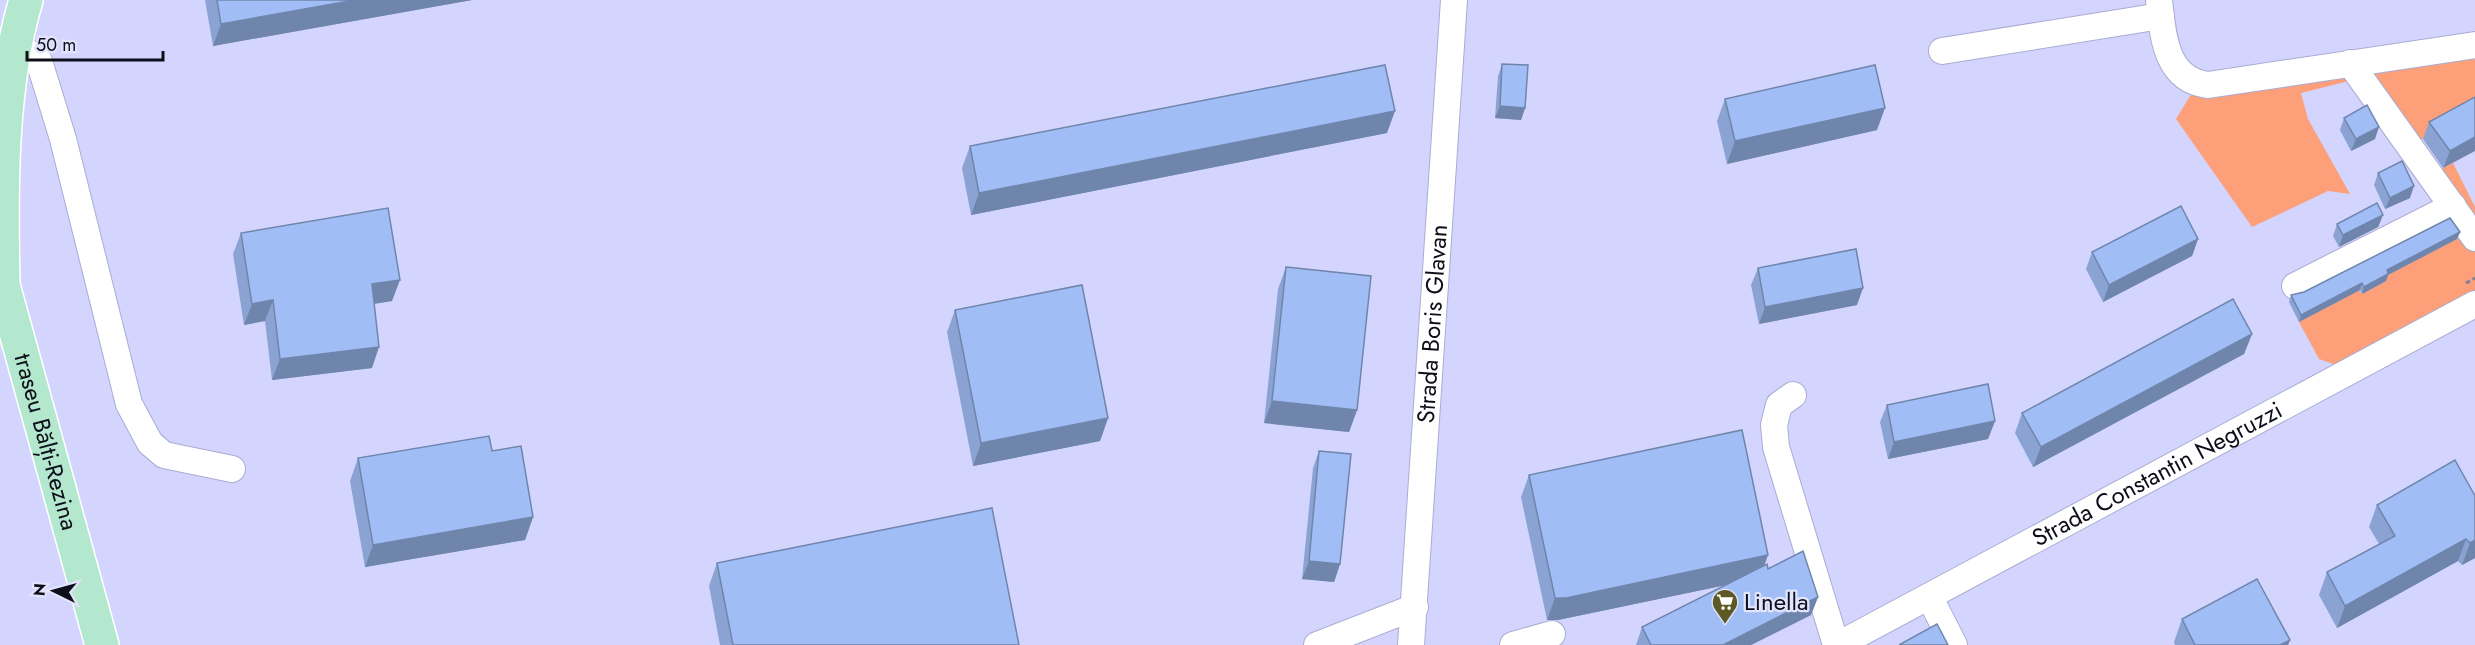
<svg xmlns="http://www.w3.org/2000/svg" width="2475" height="645" viewBox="0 0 2475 645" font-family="Jost,sans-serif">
  <rect width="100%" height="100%" fill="#d3d5fe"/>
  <g fill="#fd9f79">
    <path d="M2475,55V111L2419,141L2363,72Z"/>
    <path d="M2345,72L2353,80L2301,93L2308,119L2350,194L2328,191L2252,227L2176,119L2190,96Z"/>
    <path d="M2453,163L2475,207V228L2435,172Z"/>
    <path d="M2464,235L2475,247V292L2336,365L2319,359L2299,322L2359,290L2362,294L2386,281L2384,277Z"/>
  </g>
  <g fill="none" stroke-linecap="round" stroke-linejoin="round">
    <g stroke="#aaacd3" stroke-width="28">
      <g id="minor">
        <path d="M2159,0C2163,35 2165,80 2208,85L2475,45"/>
        <path d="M11,39L39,61L63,139L129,404L150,443L164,455L232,469"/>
        <path d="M1942,51L2161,16"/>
        <path d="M2350,63L2475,238"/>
        <path d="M2295,286L2453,206"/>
        <path d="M1793,395L1779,405L1774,425L1776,447L1836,645"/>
        <path d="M1930,598L1954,645"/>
        <path d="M1317,645L1415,607"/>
        <path id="s1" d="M1411,645L1454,0"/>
        <path d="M1513,645L1552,634"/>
        <path id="s2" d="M1838,645L2475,304"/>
      </g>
    </g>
    <g stroke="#fff" stroke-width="36">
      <g id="major">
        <path id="s3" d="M0,274L102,645"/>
        <path d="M3,285C1,191 0,87 26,0"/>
      </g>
    </g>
    <path stroke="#7e809d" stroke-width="3" stroke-dasharray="4.5 3" stroke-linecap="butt" d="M2466,283L2475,278"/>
    <use href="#minor" stroke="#fff" stroke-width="26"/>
    <use href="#major" stroke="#b3e8cf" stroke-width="33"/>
  </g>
  <g fill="#8aa3d3">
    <path d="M205,0H472L213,46Z"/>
    <path d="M1502,64L1525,108L1521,120L1495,118L1498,76Z"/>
    <path d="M2475,97L2443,168L2423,139L2429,122Z"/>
    <path d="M1725,99L1877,130L1727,164L1717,121Z"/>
    <path d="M2344,118L2375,139L2351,151L2340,130Z"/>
    <path d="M1387,133L971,215L962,168L970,146Z"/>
    <path d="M2378,173L2410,198L2385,209L2374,185Z"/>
    <path d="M2383,215L2378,227L2339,247L2333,236L2337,224Z"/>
    <path d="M2460,232L2457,239L2388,275L2386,281L2362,294L2360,290L2299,322L2289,302L2291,295L2304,292Z"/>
    <path d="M241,233L392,301L374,304L372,368L272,380L265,321L244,325L233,254Z"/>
    <path d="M2198,239L2192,256L2103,302L2086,269L2092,252Z"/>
    <path d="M1286,267L1357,410L1349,432L1264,423L1278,289Z"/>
    <path d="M1758,268L1857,305L1759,324L1751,285Z"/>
    <path d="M955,310L1108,418L1100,441L973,466L947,332Z"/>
    <path d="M2252,334L2244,354L2033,467L2015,433L2022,413Z"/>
    <path d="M1887,405L1995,421L1988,439L1888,459L1880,422Z"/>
    <path d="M492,451L533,517L525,540L365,567L350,481L358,458Z"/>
    <path d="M1319,451L1340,564L1334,582L1302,579L1313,468Z"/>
    <path d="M1529,475L1765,565L1768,569L1818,597L1811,615L1751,645H1636L1642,627L1725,585L1558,620H1547L1521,497Z"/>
    <path d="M2475,496V558L2462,565L2458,561L2337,628L2319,595L2327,572L2379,544L2369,527L2377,505Z"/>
    <path d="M717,563L1019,645H720L709,586Z"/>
    <path d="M2182,619L2290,640L2288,645H2175L2174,642Z"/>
  </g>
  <g fill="#7085ac">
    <path d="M355,0H472L213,46L221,24Z"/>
    <path d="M1500,106L1525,108L1521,120L1495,118Z"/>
    <path d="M1885,108L1877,130L1727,164L1735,141Z"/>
    <path d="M1395,111L1387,133L971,215L979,193Z"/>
    <path d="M2379,127L2375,139L2351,151L2356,139Z"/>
    <path d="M2475,137V151L2443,168L2450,151Z"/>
    <path d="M2414,186L2410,198L2385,209L2390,198Z"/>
    <path d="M2383,215L2378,227L2339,247L2343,235Z"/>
    <path d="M2460,232L2457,239L2388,275L2386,281L2362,294L2364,287L2387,270Z"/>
    <path d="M2198,239L2192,256L2103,302L2109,285Z"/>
    <path d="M400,280L392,301L365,305L372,284Z"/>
    <path d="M2362,283L2360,290L2299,322L2301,315Z"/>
    <path d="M1863,288L1857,305L1759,324L1765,307Z"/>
    <path d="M273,300L265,321L244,325L252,304Z"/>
    <path d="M2252,334L2244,354L2033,467L2041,447Z"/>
    <path d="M379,347L372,368L272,380L280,359Z"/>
    <path d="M1272,401L1357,410L1349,432L1264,423Z"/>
    <path d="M1108,418L1100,441L973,466L981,443Z"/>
    <path d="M1995,421L1988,439L1888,459L1894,442Z"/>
    <path d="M533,517L525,540L365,567L373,545Z"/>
    <path d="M2466,539L2458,561L2337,628L2345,606Z"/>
    <path d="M2475,540V558L2462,565L2470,543Z"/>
    <path d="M1768,555L1760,578L1558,620H1547L1555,598Z"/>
    <path d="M1309,561L1340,564L1334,582L1302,579Z"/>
    <path d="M1818,597L1811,615L1751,645H1723Z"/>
    <path d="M2290,640L2288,645H2280Z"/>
  </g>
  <g fill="#a0bef5" stroke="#7085ac" stroke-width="1.5">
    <path d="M217,0H355L221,24Z"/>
    <path d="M1502,64L1528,65L1525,108L1500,106Z"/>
    <path d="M1385,65L1395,111L979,193L970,146Z"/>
    <path d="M1875,65L1885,108L1735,141L1725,99Z"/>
    <path d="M2475,97V137L2450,151L2429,122Z"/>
    <path d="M2367,105L2379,127L2356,139L2344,118Z"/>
    <path d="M2402,161L2414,186L2390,198L2378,173Z"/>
    <path d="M2377,203L2383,215L2343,235L2337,224Z"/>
    <path d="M2181,206L2198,239L2109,285L2092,252Z"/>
    <path d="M388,208L400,280L372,284L379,347L280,359L273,300L252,304L241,233Z"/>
    <path d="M2450,218L2460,232L2387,270L2388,274L2364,287L2362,283L2301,315L2291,295L2304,292Z"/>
    <path d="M1856,249L1863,288L1765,307L1758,268Z"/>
    <path d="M1286,267L1371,276L1357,410L1272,401Z"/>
    <path d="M1082,285L1108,418L981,443L955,310Z"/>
    <path d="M2233,299L2252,334L2041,447L2022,413Z"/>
    <path d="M1988,384L1995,421L1894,442L1887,405Z"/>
    <path d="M1742,430L1768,555L1566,598H1555L1529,475Z"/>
    <path d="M489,436L492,451L521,446L533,517L373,545L358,458Z"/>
    <path d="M1319,451L1351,454L1340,564L1309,561Z"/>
    <path d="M2455,460L2475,496V540L2470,543L2466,539L2345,606L2327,572L2395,536L2377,505Z"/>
    <path d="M992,508L1019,645H733L717,563Z"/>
    <path d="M1803,551L1818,597L1723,645H1651L1642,627L1767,564L1768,569Z"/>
    <path d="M2257,579L2290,640L2280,645H2195L2182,619Z"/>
    <path d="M1937,624L1948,645H1899Z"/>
  </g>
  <defs>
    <g id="supermarket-pin" transform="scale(1.35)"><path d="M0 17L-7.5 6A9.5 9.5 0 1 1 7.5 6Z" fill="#5e5824" stroke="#e2e4fd"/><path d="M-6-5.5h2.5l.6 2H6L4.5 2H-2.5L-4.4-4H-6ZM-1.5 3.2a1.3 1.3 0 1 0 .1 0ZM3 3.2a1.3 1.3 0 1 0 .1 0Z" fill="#fff"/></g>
  </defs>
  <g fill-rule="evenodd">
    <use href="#supermarket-pin" x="1725" y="602"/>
  </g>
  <g text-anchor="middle" stroke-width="4.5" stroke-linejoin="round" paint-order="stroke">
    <g font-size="24" fill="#0e0e1b" stroke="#e2e4fd">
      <text dy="8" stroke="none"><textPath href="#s1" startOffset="322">Strada Boris Glavan</textPath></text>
      <text dy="8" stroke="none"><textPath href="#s3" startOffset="174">traseu Bălți-Rezina</textPath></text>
      <text dy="8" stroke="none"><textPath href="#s2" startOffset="362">Strada Constantin Negruzzi</textPath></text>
    </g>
    <g font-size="24" fill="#0e0e1b" stroke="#e2e4fd" text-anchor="start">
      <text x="1744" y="610">Linella</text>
    </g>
  </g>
  <g transform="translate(54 591) rotate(275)" stroke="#e2e4fd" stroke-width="4.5" paint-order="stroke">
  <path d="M0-4.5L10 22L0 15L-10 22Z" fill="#0e0e1b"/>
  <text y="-9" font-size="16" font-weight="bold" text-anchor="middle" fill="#0e0e1b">N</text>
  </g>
  <path d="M27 51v9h136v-9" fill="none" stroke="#0e0e1b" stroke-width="3"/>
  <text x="36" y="51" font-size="18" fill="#0e0e1b" stroke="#e2e4fd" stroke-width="4.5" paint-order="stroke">50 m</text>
</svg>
